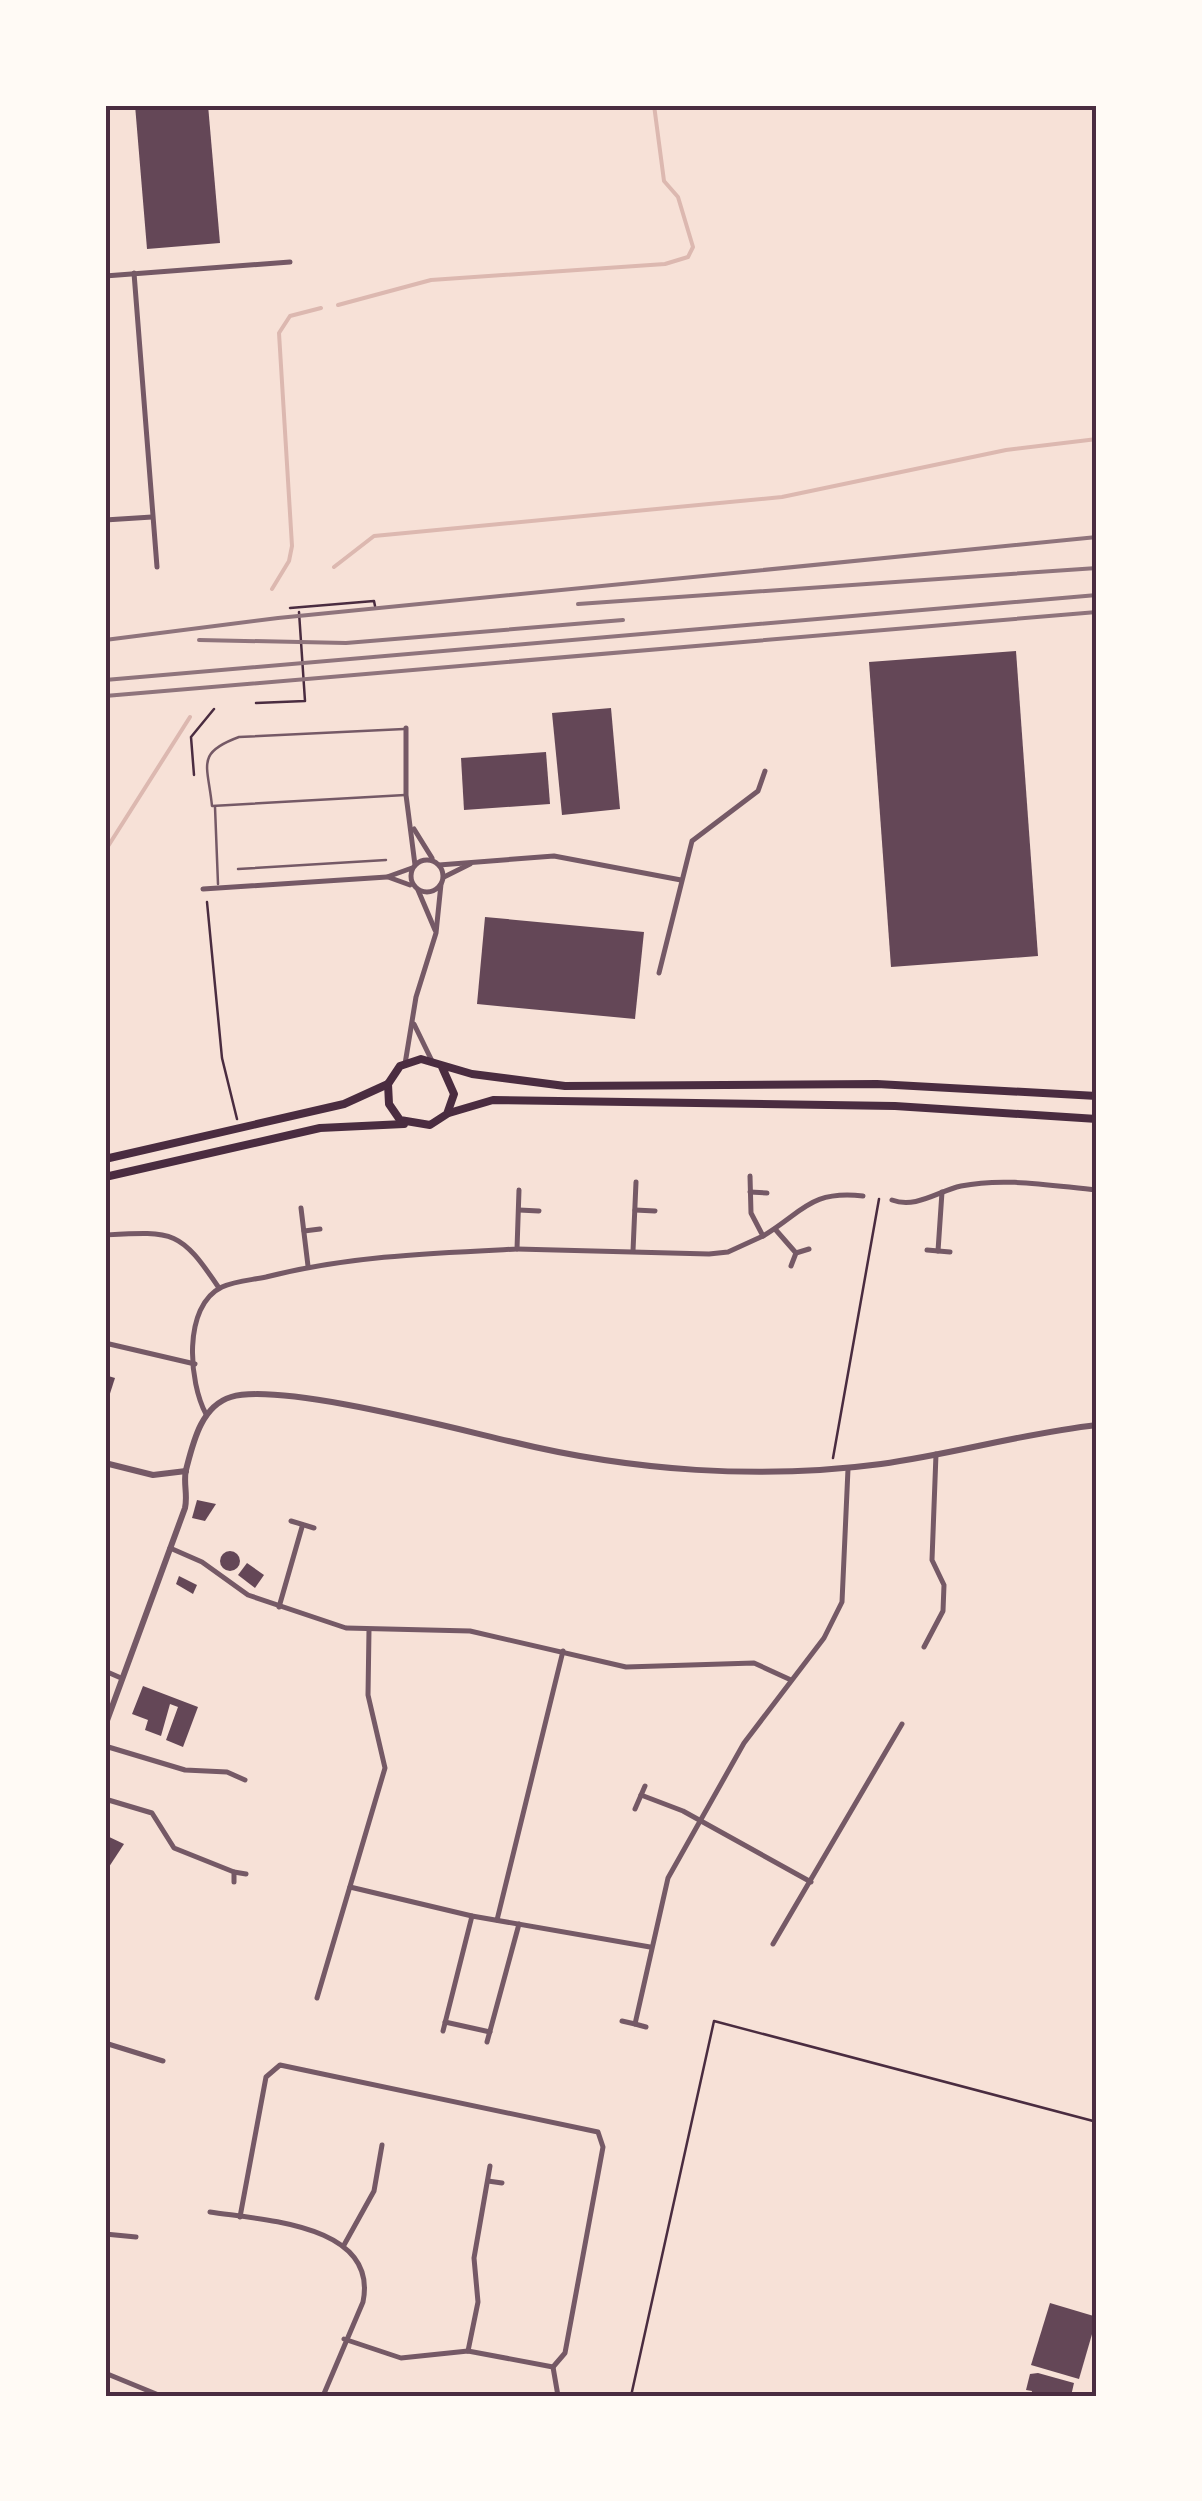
<svg xmlns="http://www.w3.org/2000/svg" width="1202" height="2501" viewBox="0 0 1202 2501" font-family="Quicksand,sans-serif">
  <rect width="100%" height="100%" fill="#f7e1d7"/>
  <g fill="none" stroke-linecap="round" stroke-linejoin="round">
    <g stroke="#dcb8b0" stroke-width="4">
      <path d="M338,305L431,280L665,264L688,257L693,247L678,197L664,181L654,105"/>
      <path d="M334,567L374,536L782,497L1006,450L1097,439"/>
      <path d="M272,589L289,561L292,546L279,333L290,316L321,308"/>
      <path d="M105,851L190,717"/>
    </g>
  </g>
  <g fill="#644757">
    <path d="M135,105H208L220,243L147,249Z"/>
    <path d="M1016,651L1038,956L891,967L869,662Z"/>
    <path d="M611,708L620,809L562,815L552,713Z"/>
    <path d="M546,752L550,804L464,810L461,758Z"/>
    <path d="M485,917L644,932L635,1019L477,1004Z"/>
    <path d="M105,1375L115,1378L106,1406L105,1405Z"/>
    <path d="M197,1500L216,1504L205,1521L192,1518Z"/>
    <circle cx="230" cy="1561" r="10"/>
    <path d="M247,1563L264,1575L255,1588L238,1575Z"/>
    <path d="M179,1576L197,1585L193,1594L176,1584Z"/>
    <path d="M143,1686L198,1707L183,1747L166,1740L178,1707L170,1704L161,1736L145,1730L148,1720L132,1714Z"/>
    <path d="M105,1835L124,1844L105,1873Z"/>
    <path d="M1050,2303L1097,2317L1079,2379L1031,2365Z"/>
    <path d="M1038,2373L1074,2383L1071,2396H1031L1032,2391L1026,2390L1030,2374Z"/>
  </g>
  <g fill="none" stroke-linecap="round" stroke-linejoin="round">
    <g stroke="#4a2c40" stroke-width="2.5">
      <path d="M290,608L374,601L375,606"/>
      <path d="M256,703L305,701L299,612"/>
      <path d="M194,775L191,737L214,709"/>
      <path d="M207,902L222,1058L237,1119"/>
      <path d="M833,1458L879,1199"/>
      <path d="M631,2396L714,2021L1097,2122"/>
    </g>
    <g stroke="#755966" stroke-width="2.5">
      <path d="M404,729L239,737C195,753 208,765 212,806L405,795"/>
      <path d="M215,807L218,884"/>
      <path d="M238,869L386,860"/>
    </g>
    <g stroke="#755966" stroke-width="5">
      <path d="M134,273L157,567"/>
      <path d="M105,276L290,262"/>
      <path d="M105,520L152,517"/>
      <path d="M406,728V795L415,865"/>
      <path d="M414,829L432,858"/>
      <circle cx="427" cy="876" r="16"/>
      <path d="M439,865L554,856L681,880"/>
      <path d="M388,877L410,885"/>
      <path d="M444,877L470,864"/>
      <path d="M203,889L387,877L412,868"/>
      <path d="M418,890L435,930"/>
      <path d="M659,973L692,841L758,791L765,771"/>
      <path d="M414,1024L432,1061"/>
      <path d="M405,1064L416,997L436,933L441,884"/>
      <path d="M750,1192L767,1193"/>
      <path d="M892,1200C916,1209 938,1191 961,1186C1005,1177 1053,1186 1097,1190"/>
      <path d="M301,1208L308,1266"/>
      <path d="M519,1210L539,1211"/>
      <path d="M635,1210L655,1211"/>
      <path d="M775,1229L796,1253"/>
      <path d="M304,1231L320,1229"/>
      <path d="M105,1235C174,1231 180,1230 219,1288"/>
      <path d="M763,1236C803,1212 810,1190 863,1196"/>
      <path d="M517,1249L709,1254L728,1252L763,1236L751,1213L750,1176"/>
      <path d="M927,1250L950,1252"/>
      <path d="M633,1251L636,1182"/>
      <path d="M938,1251L942,1192"/>
      <path d="M791,1266L796,1253L809,1249"/>
      <path d="M105,1343L195,1364"/>
      <path d="M206,1414C189,1383 182,1306 222,1287C235,1281 252,1280 266,1277C348,1256 433,1253 517,1249L519,1190"/>
      <path d="M291,1521L314,1528"/>
      <path d="M170,1548L202,1562L248,1595L346,1628L470,1631L626,1667L754,1663L791,1680"/>
      <path d="M279,1607L302,1527"/>
      <path d="M924,1647L943,1611L944,1585L932,1560L936,1454"/>
      <path d="M105,1671L121,1678"/>
      <path d="M105,1746L185,1770L227,1772L245,1780"/>
      <path d="M641,1795L683,1811L811,1882"/>
      <path d="M105,1799L152,1813L174,1848L234,1872V1882"/>
      <path d="M635,1809L645,1786"/>
      <path d="M234,1872L246,1874"/>
      <path d="M350,1887L472,1916L650,1947"/>
      <path d="M497,1920L563,1651"/>
      <path d="M773,1944L902,1724"/>
      <path d="M317,1998L385,1768L368,1695L369,1630"/>
      <path d="M622,2021L635,2024"/>
      <path d="M445,2022L490,2032"/>
      <path d="M646,2027L635,2024L668,1878L744,1743L824,1638L842,1602L848,1469"/>
      <path d="M443,2031L472,1916"/>
      <path d="M487,2042L519,1924"/>
      <path d="M105,2043L163,2061"/>
      <path d="M488,2181L502,2183"/>
      <path d="M210,2212C262,2220 379,2224 363,2302L323,2396"/>
      <path d="M240,2217L266,2077L280,2065L598,2132L603,2147L565,2353L553,2367L468,2351L401,2358L344,2339"/>
      <path d="M105,2234L136,2237"/>
      <path d="M344,2245L374,2191L382,2145"/>
      <path d="M468,2351L478,2302L474,2258L490,2166"/>
      <path d="M553,2367L558,2396"/>
      <path d="M105,2373L161,2396"/>
    </g>
    <g stroke="#755966" stroke-width="6">
      <path d="M105,1463L153,1475L186,1471"/>
      <path d="M105,1726L185,1508C188,1495 183,1482 186,1470C193,1443 201,1406 231,1397C280,1382 456,1429 513,1442C632,1471 760,1480 881,1464C954,1454 1024,1433 1097,1425"/>
    </g>
    <g stroke="#4a2c40" stroke-width="8">
      <path d="M442,1067L454,1094L447,1114L430,1125L400,1120L389,1104L388,1084L400,1066L421,1059L472,1074L565,1086L877,1084L1097,1096"/>
      <path d="M449,1113L493,1100L895,1106L1097,1119"/>
      <path d="M105,1159L344,1104L388,1084"/>
      <path d="M105,1177L320,1128L404,1124"/>
    </g>
    <g stroke="#8f747c" stroke-width="4">
      <path d="M578,604L1097,568"/>
      <path d="M105,640L278,618L1097,537"/>
      <path d="M199,640L346,643L623,620"/>
      <path d="M105,680L1097,595"/>
      <path d="M105,696L1097,612"/>
    </g>
  </g>
  <rect width="1202" height="2501" fill="none" stroke="#fffaf5" stroke-width="215"/>
  <rect x="108" y="108" width="986" height="2286" fill="none" stroke="#4a2c40" stroke-width="4"/>
</svg>
